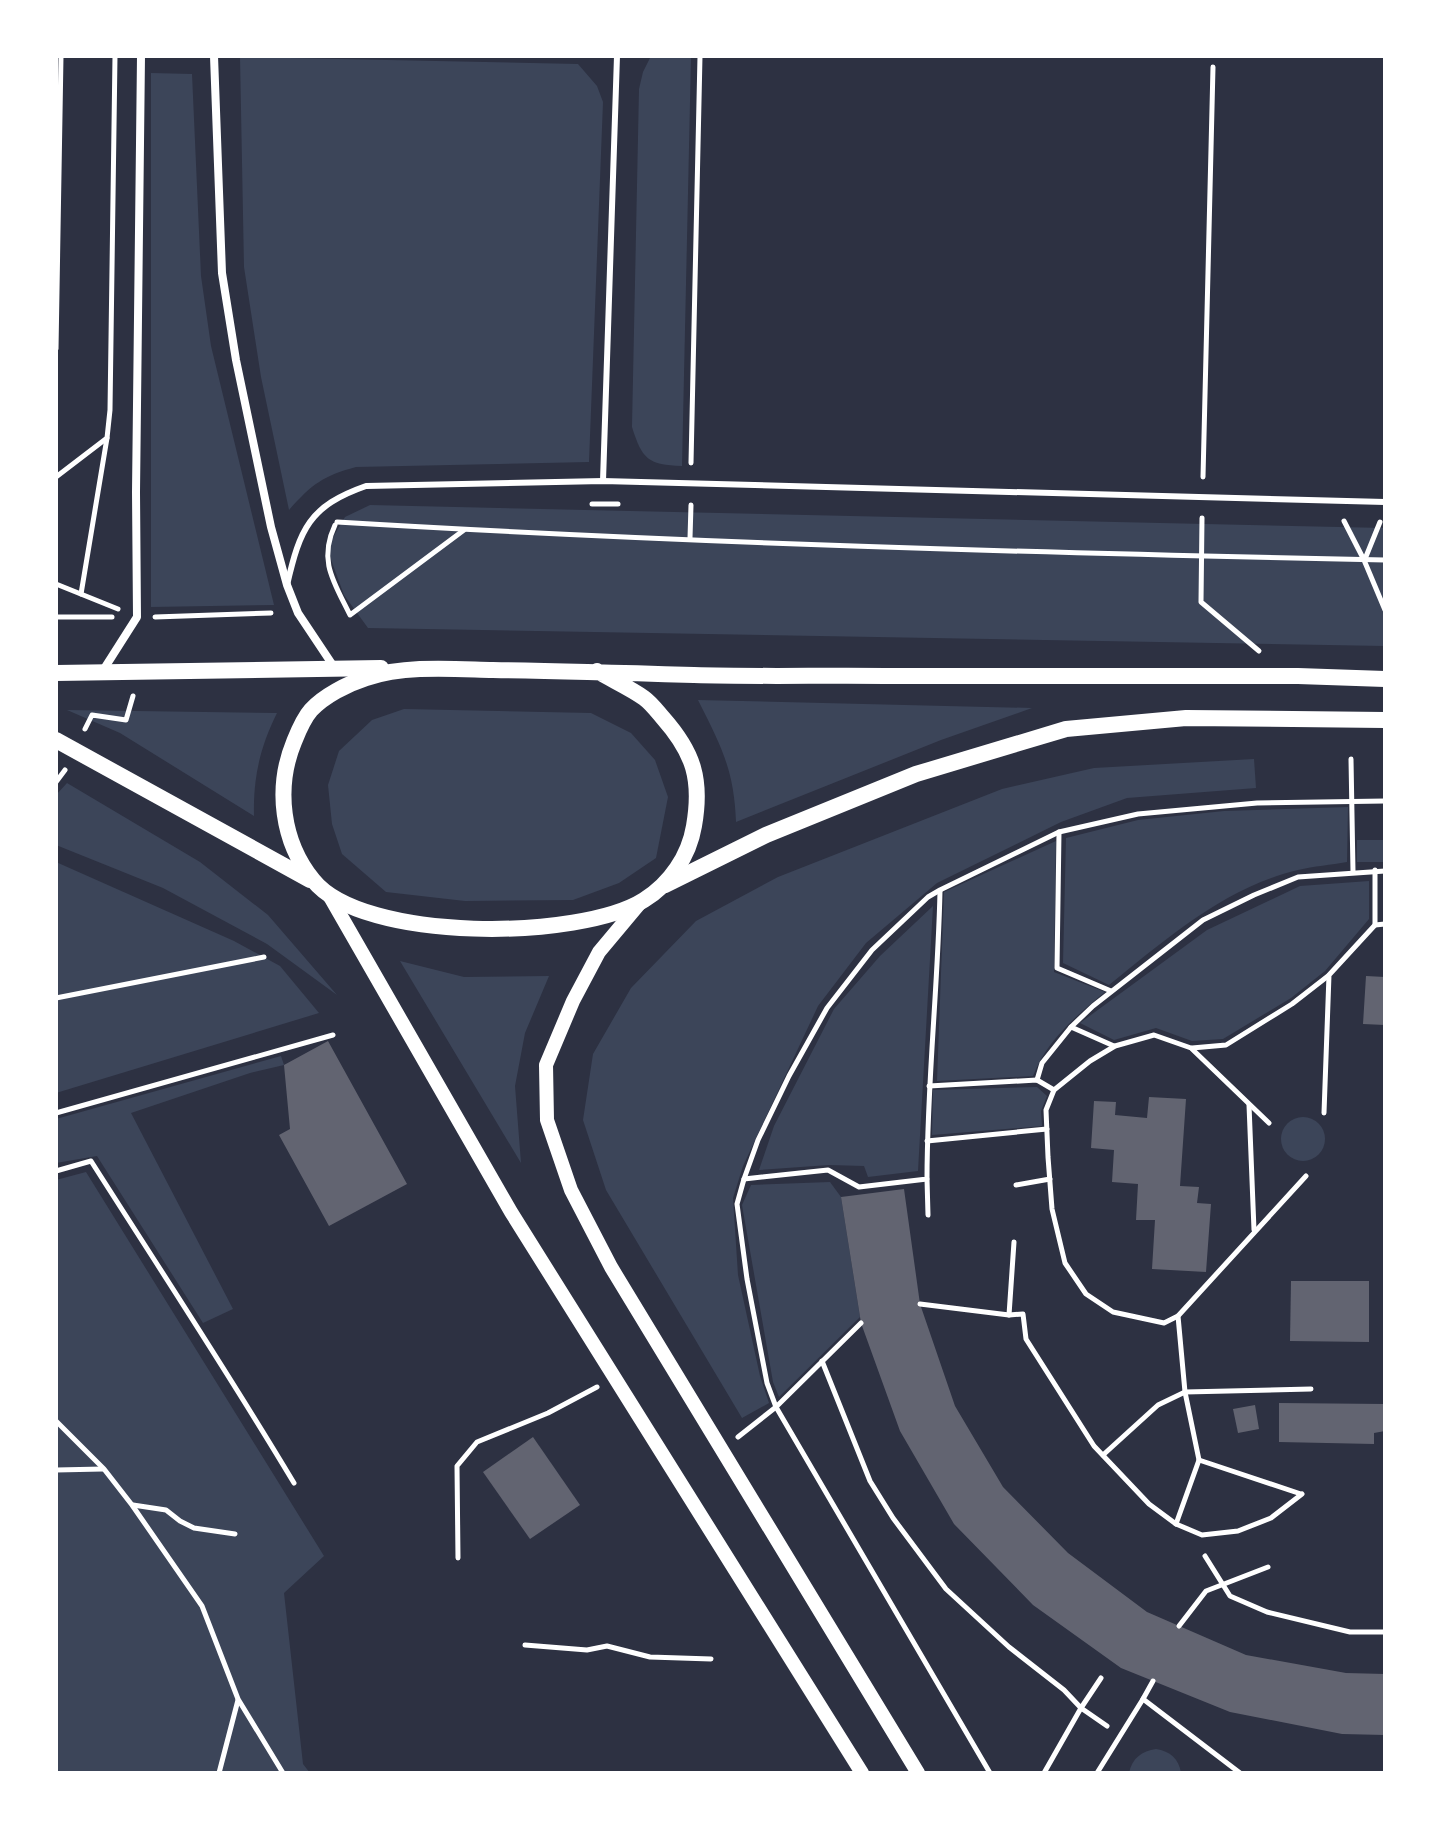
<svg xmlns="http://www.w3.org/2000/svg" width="1441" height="1829" viewBox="0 0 1441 1829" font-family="Montserrat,sans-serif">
  <rect width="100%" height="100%" fill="#2d3142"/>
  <g fill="#3c4559">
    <path d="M651,56H691L682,466C648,465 642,459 632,427L639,89L643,72Z"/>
    <path d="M240,57L578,64L597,86L603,102L589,462L356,467C323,476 312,484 289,510L261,377L244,267Z"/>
    <path d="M151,73L192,74L201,276L211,346L274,605L151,607Z"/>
    <path d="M370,505L1385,528V646L368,628L344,595L329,554L332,539L345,517Z"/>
    <path d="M698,700L1032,708L941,740L736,822C734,769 721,746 698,700Z"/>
    <path d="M404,709L591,713L631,733L655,760L668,797L656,858L619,883L573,900L465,901L386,892L342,854L332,824L328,785L339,751L372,720Z"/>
    <path d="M67,710L277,713C260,747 253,778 254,816L120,733Z"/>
    <path d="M1254,759L1256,788L1127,798L1061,822L937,883L866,943L818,1006L743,1166L733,1198L738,1275L760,1376L769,1403L742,1418L606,1190L583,1120L593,1054L631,988L696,921L778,877L1002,789L1094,768Z"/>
    <path d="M67,783L200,862L268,915L337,995L267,944L163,888L56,845V795Z"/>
    <path d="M1348,807L1347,862C1331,865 1314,866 1298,870C1225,887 1166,939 1109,985L1063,963L1066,838L1138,820L1224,811Z"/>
    <rect x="1357" y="840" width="28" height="22"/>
    <path d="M1056,841L1054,972L1105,992C1076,1016 1047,1040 1033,1076L937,1081L944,892Z"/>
    <path d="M56,862L234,941L280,966L319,1013L56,1093Z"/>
    <path d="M1369,881V919L1325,971L1291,998L1223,1039L1192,1041L1156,1028L1114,1040L1080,1023L1207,930L1300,886Z"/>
    <path d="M933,906L918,1171L868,1177L864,1166L829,1165L759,1170L774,1126L834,1009L880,956Z"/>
    <path d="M400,961L464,977L549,976L525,1033L515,1086L521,1163Z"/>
    <path d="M281,1056L284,1065L250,1073L131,1113L233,1309L203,1323L97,1156L56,1163V1119Z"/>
    <path d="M1037,1087L1047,1096L1041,1111L1042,1126L932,1135L933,1090Z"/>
    <circle cx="1303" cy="1139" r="22"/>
    <path d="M86,1172L324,1556L284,1593L303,1764L310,1773H56V1180Z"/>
    <path d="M830,1182L841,1197L860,1317L779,1397L773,1382L742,1205L751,1185Z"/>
    <path d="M1156,1749C1170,1751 1179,1759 1181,1773H1129C1132,1758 1142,1751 1156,1749Z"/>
  </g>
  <g fill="#626471">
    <path d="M1366,976L1385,977V1025L1363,1024Z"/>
    <path d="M328,1041L407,1184L329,1226L279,1135L290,1129L284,1065Z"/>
    <path d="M1149,1097L1186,1099L1180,1186L1199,1187L1197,1203L1211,1204L1206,1272L1152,1269L1155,1220H1136L1138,1184L1112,1182L1114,1150L1091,1148L1094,1101L1116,1102L1115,1115L1147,1118Z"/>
    <path d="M904,1189L920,1304L955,1406L1003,1487L1068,1553L1147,1612L1246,1655L1346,1673L1385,1674V1735L1342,1734L1230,1712L1121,1668L1033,1605L954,1524L900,1431L861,1323L841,1197Z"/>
    <path d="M1291,1281H1369V1342L1290,1341Z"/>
    <path d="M1279,1403L1385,1404V1431L1374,1433V1444L1279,1442Z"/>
    <path d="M1255,1405L1259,1429L1238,1433L1233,1409Z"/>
    <path d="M533,1437L580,1505L530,1539L483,1472Z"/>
  </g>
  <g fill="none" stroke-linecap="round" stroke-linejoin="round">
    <g stroke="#fff" stroke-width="5">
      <path d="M56,349L61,56"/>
      <path d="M691,463L700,56"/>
      <path d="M56,477L107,438L110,410L115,56"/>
      <path d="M1203,477L1213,67"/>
      <path d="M592,504H618"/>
      <path d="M1202,518L1201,602L1259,651"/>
      <path d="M1344,521L1364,560L1385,610"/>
      <path d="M337,522C686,543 1036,553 1385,560"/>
      <path d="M335,525C318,561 334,582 350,615L464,530"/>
      <path d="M690,538L691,505"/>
      <path d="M1365,559L1380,522"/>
      <path d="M56,584L118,609"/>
      <path d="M81,594L107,438"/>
      <path d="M56,617H112"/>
      <path d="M155,617L271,613"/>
      <path d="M85,729L92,715L126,720L133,696"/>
      <path d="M1351,759L1353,871"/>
      <path d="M56,782L65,770"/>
      <path d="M1059,832L1057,968L1111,991"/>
      <path d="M1375,925L1385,924"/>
      <path d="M56,998L264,957"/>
      <path d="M1071,1027L1114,1046"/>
      <path d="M1192,1048L1226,1045L1292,1004L1328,976"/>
      <path d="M1037,1080L1042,1063L1071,1027L1093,1006L1203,920L1254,895L1298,877L1385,871"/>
      <path d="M929,1086L1037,1080L1054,1090"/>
      <path d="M1249,1105L1254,1230"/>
      <path d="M56,1113L333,1035"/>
      <path d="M1324,1113L1329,975L1375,925V870"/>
      <path d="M927,1141L1047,1129"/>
      <path d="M56,1171L91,1161C159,1268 229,1374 294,1483"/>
      <path d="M744,1179L828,1170L859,1187L927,1179C927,1083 938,987 940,891"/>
      <path d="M927,1179L928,1215"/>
      <path d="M1016,1185L1050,1179"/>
      <path d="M920,1304L1009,1315L1014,1242"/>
      <path d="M1009,1315L1023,1314L1026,1339L1094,1446L1149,1504L1176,1524"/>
      <path d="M1178,1316L1164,1323L1113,1312L1086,1294L1065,1263L1052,1209L1048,1157L1046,1110L1054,1090L1090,1061L1115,1046L1154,1035L1191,1048L1269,1123"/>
      <path d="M822,1361L870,1481L893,1518L946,1589L1009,1647L1064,1690L1081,1708L1044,1773"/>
      <path d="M56,1421L104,1469L132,1505L202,1606L238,1699L283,1773"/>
      <path d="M738,1437L776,1407L861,1323"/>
      <path d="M1103,1455L1158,1405L1185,1392L1311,1389"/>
      <path d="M1199,1460L1301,1494"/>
      <path d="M56,1470L103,1469"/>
      <path d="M1302,1494L1271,1518L1238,1531L1202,1535L1176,1524L1199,1460L1185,1392L1178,1316L1306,1176"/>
      <path d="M133,1505L166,1510L180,1521L194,1528L235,1534"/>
      <path d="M1205,1556L1230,1596L1267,1612L1350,1632H1385"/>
      <path d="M458,1558L457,1466L477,1442L548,1413L597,1387"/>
      <path d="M1179,1626L1206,1591L1268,1567"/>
      <path d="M525,1645L587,1650L607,1646L650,1657L711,1659"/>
      <path d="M1101,1678L1081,1708L1107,1726"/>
      <path d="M1143,1699L1153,1681"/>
      <path d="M219,1773L238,1700"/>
      <path d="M990,1773L776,1407L767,1383L747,1279L737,1204L744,1179L758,1140L789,1076L827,1008L872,950L928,897L940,890L1059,832L1138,814L1257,803L1385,801"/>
      <path d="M1097,1773L1143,1699L1240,1773"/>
    </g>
    <g stroke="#fff" stroke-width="6">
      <path d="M603,481L617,56"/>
      <path d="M287,585C300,529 309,506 366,486L603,481L1385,502"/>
    </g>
    <g stroke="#fff" stroke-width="8">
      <path d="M214,56L222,273L236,360L271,527L287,585L298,613L334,667"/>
      <path d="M102,672L137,617L136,492L141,56"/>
    </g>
    <g stroke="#fff" stroke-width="14">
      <path d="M329,895L511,1212L862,1773"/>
      <path d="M640,903L599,952L573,1001L546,1065L547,1120L571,1190L611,1267L918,1773"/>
    </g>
    <g stroke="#fff" stroke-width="16">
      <path d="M597,671C612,680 630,688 644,698C651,703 657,711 663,718C694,753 702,780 694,826C689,856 670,884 644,900C581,940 363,943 313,880C282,842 275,788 294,742C298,732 303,719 311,710C324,696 347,684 366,678C406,665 452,669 493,670C560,671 627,673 694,675C761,677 828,675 895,676C1029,676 1163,676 1298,676L1385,679"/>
      <path d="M56,673L381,668"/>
      <path d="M56,740L310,880"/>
      <path d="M665,885L766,835L916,774L1066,729L1186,718L1385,720"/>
    </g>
  </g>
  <rect width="1441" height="1829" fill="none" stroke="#ffffff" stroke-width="116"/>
</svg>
